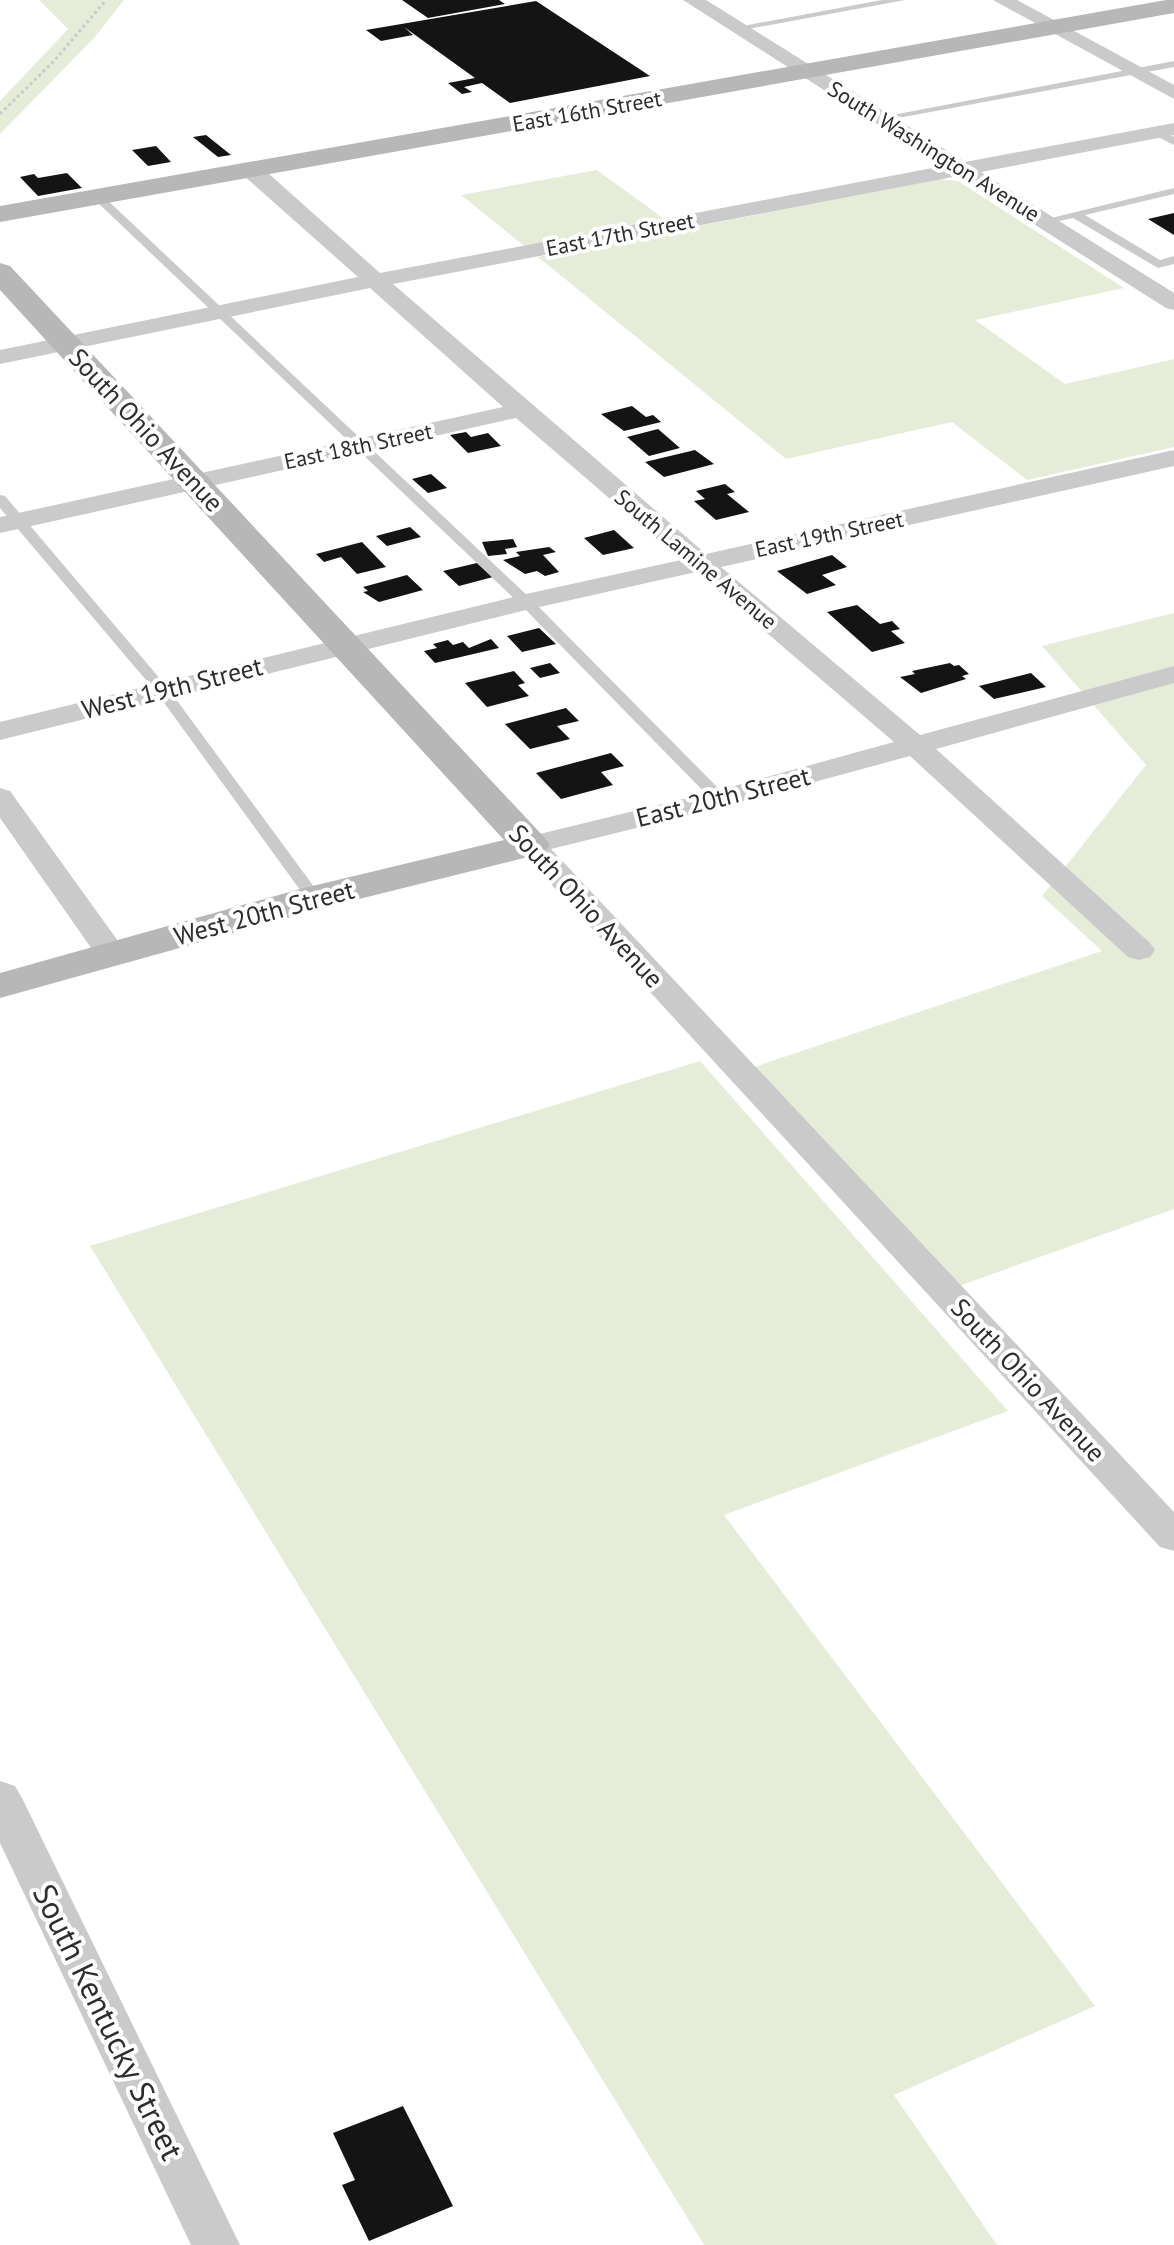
<svg xmlns="http://www.w3.org/2000/svg" width="1174" height="2245" viewBox="0 0 1174 2245" font-family="'PT Sans',sans-serif">
  <rect width="100%" height="100%" fill="#fff"/>
  <g fill="#e5edd9">
    <path d="M39,0H124L95,37L0,134V101L68,29Z"/>
    <path d="M597,170L667,221L528,249L461,195Z"/>
    <path d="M941,179L958,181L1124,288L975,320L1065,384L1174,359V447L1027,480L952,422L786,459L538,257Z"/>
    <path d="M1174,613V1209L945,1291L739,1072L1102,951L1042,896L1146,765L1042,646Z"/>
    <path d="M700,1061L1008,1411L724,1515L1095,2006L894,2095L997,2245H704L90,1246Z"/>
  </g>
  <g fill="#141414">
    <path d="M402,0H499L505,4L428,18Z"/>
    <path d="M536,1L650,76L510,103L482,83L464,87L472,92L462,94L448,83L475,78L404,27L413,35L381,41L366,30Z"/>
    <path d="M206,135L231,155L218,157L193,137Z"/>
    <path d="M156,146L171,162L148,166L132,150Z"/>
    <path d="M67,173L82,188L38,196L20,177L34,174L38,178Z"/>
    <path d="M1174,213V235L1148,219Z"/>
    <path d="M632,406L646,417L653,415L661,422L624,431L601,414Z"/>
    <path d="M658,429L680,448L649,456L627,437Z"/>
    <path d="M466,432L471,437L488,433L501,446L468,453L450,435Z"/>
    <path d="M695,450L714,464L664,477L645,462Z"/>
    <path d="M431,474L447,488L428,493L412,479Z"/>
    <path d="M725,484L735,492L727,494L749,512L716,520L694,501L705,499L696,491Z"/>
    <path d="M410,527L421,537L387,546L376,536Z"/>
    <path d="M614,530L634,548L603,555L584,538Z"/>
    <path d="M513,539L517,547L505,549L507,554L488,556L482,542Z"/>
    <path d="M362,542L386,567L357,574L341,557L324,562L316,554Z"/>
    <path d="M549,547L556,552L543,555L559,572L545,576L537,571L525,574L503,560L520,556L516,552Z"/>
    <path d="M832,555L847,567L822,575L836,585L807,594L777,571Z"/>
    <path d="M477,563L493,577L459,586L443,571Z"/>
    <path d="M407,575L423,590L379,602L363,592L368,591L363,587Z"/>
    <path d="M857,605L880,624L892,621L900,629L891,631L905,643L872,652L827,612Z"/>
    <path d="M539,628L556,644L522,652L507,636Z"/>
    <path d="M491,639L499,648L435,663L424,651L437,648L433,644L448,640L453,645L463,642L469,648Z"/>
    <path d="M550,663L560,673L540,678L530,668Z"/>
    <path d="M950,663L954,666L959,665L969,674L962,676L966,679L921,693L900,677L915,674L912,671Z"/>
    <path d="M514,671L525,683L518,685L529,696L487,707L465,683Z"/>
    <path d="M1031,673L1046,687L994,699L979,686Z"/>
    <path d="M566,708L579,721L557,726L570,739L530,749L505,724Z"/>
    <path d="M611,753L624,766L601,772L613,785L561,799L536,773Z"/>
    <path d="M403,2106L453,2206L369,2241L342,2185L355,2180L333,2133Z"/>
  </g>
  <g fill="none" stroke-linecap="round" stroke-linejoin="round">
    <path stroke="#cacaca" stroke-width="3" stroke-dasharray="3 3" stroke-linecap="butt" d="M0,114L55,60L106,0"/>
    <g fill="#cacaca" fill-rule="evenodd">
      <path d="M882,0H905L737,31L732,28Z"/>
      <path d="M1174,61V67L882,121L877,118Z"/>
      <path d="M1152,130H1160L1174,137V145L1152,134Z"/>
      <path d="M1174,188V194L1085,215L1160,260L1174,256V264L1158,268L1073,218L1045,224L1039,221Z"/>
      <path d="M95,196H103L531,599L726,796L728,799L726,802H714L521,605L95,200Z"/>
      <path d="M0,495L5,496L167,687L320,895L322,898L320,901H308L157,693L0,508Z"/>
    </g>
    <g fill="#cacaca" fill-rule="evenodd">
      <path d="M683,0H706L965,162L1174,123V135L981,172L1174,293V310L1166,308L958,176L393,284L706,554L1174,450V466L721,567L920,735L1174,666V683L936,749L1150,943L1155,950L1150,957L1139,960L1128,957L910,756L730,805L551,849L1174,1512V1551L1160,1547L515,845L519,839L712,792L894,742L696,572L526,610L0,740V722L526,594L681,560L516,418L0,533V517L503,407L370,288L0,364V350L358,277L243,175L240,170L243,165H259L380,273L943,166Z"/>
      <path d="M993,0H1017L1174,85V99Z"/>
      <path d="M0,788L10,791L123,948L128,955L123,962L112,965L101,962L0,818Z"/>
      <path d="M0,1781L15,1786L22,1798L240,2245H191L0,1843Z"/>
    </g>
    <g fill="#b7b7b7" fill-rule="evenodd">
      <path d="M1166,0H1174V13L0,222V206Z"/>
      <path d="M0,263L10,266L544,837L550,845L544,853L327,907L0,998V973L300,889L504,840L0,290Z"/>
    </g>
  </g>
  <g text-anchor="middle" stroke-width="8" stroke-linejoin="round" paint-order="stroke">
    <g font-size="22" fill="#2d2d2d" stroke="#fff">
      <text transform="translate(587 111) rotate(-10)" y="8">East 16th Street</text>
      <text transform="translate(934 151) rotate(32)" y="8">South Washington Avenue</text>
      <text transform="translate(620 234) rotate(-11)" y="8">East 17th Street</text>
      <text transform="translate(358 446) rotate(-12)" y="8">East 18th Street</text>
      <text transform="translate(829 534) rotate(-12)" y="8">East 19th Street</text>
      <text transform="translate(696 559) rotate(40)" y="8">South Lamine Avenue</text>
    </g>
    <g font-size="26" fill="#2d2d2d" stroke="#fff">
      <text transform="translate(146 430) rotate(47)" y="9">South Ohio Avenue</text>
      <text transform="translate(172 688) rotate(-14)" y="9">West 19th Street</text>
      <text transform="translate(723 797) rotate(-14)" y="9">East 20th Street</text>
      <text transform="translate(586 906) rotate(47)" y="9">South Ohio Avenue</text>
      <text transform="translate(264 913) rotate(-15)" y="9">West 20th Street</text>
      <text transform="translate(1028 1380) rotate(47)" y="9">South Ohio Avenue</text>
    </g>
    <g font-size="32" fill="#2d2d2d" stroke="#fff">
      <text transform="translate(108 2022) rotate(64)" y="11">South Kentucky Street</text>
    </g>
  </g>
</svg>
